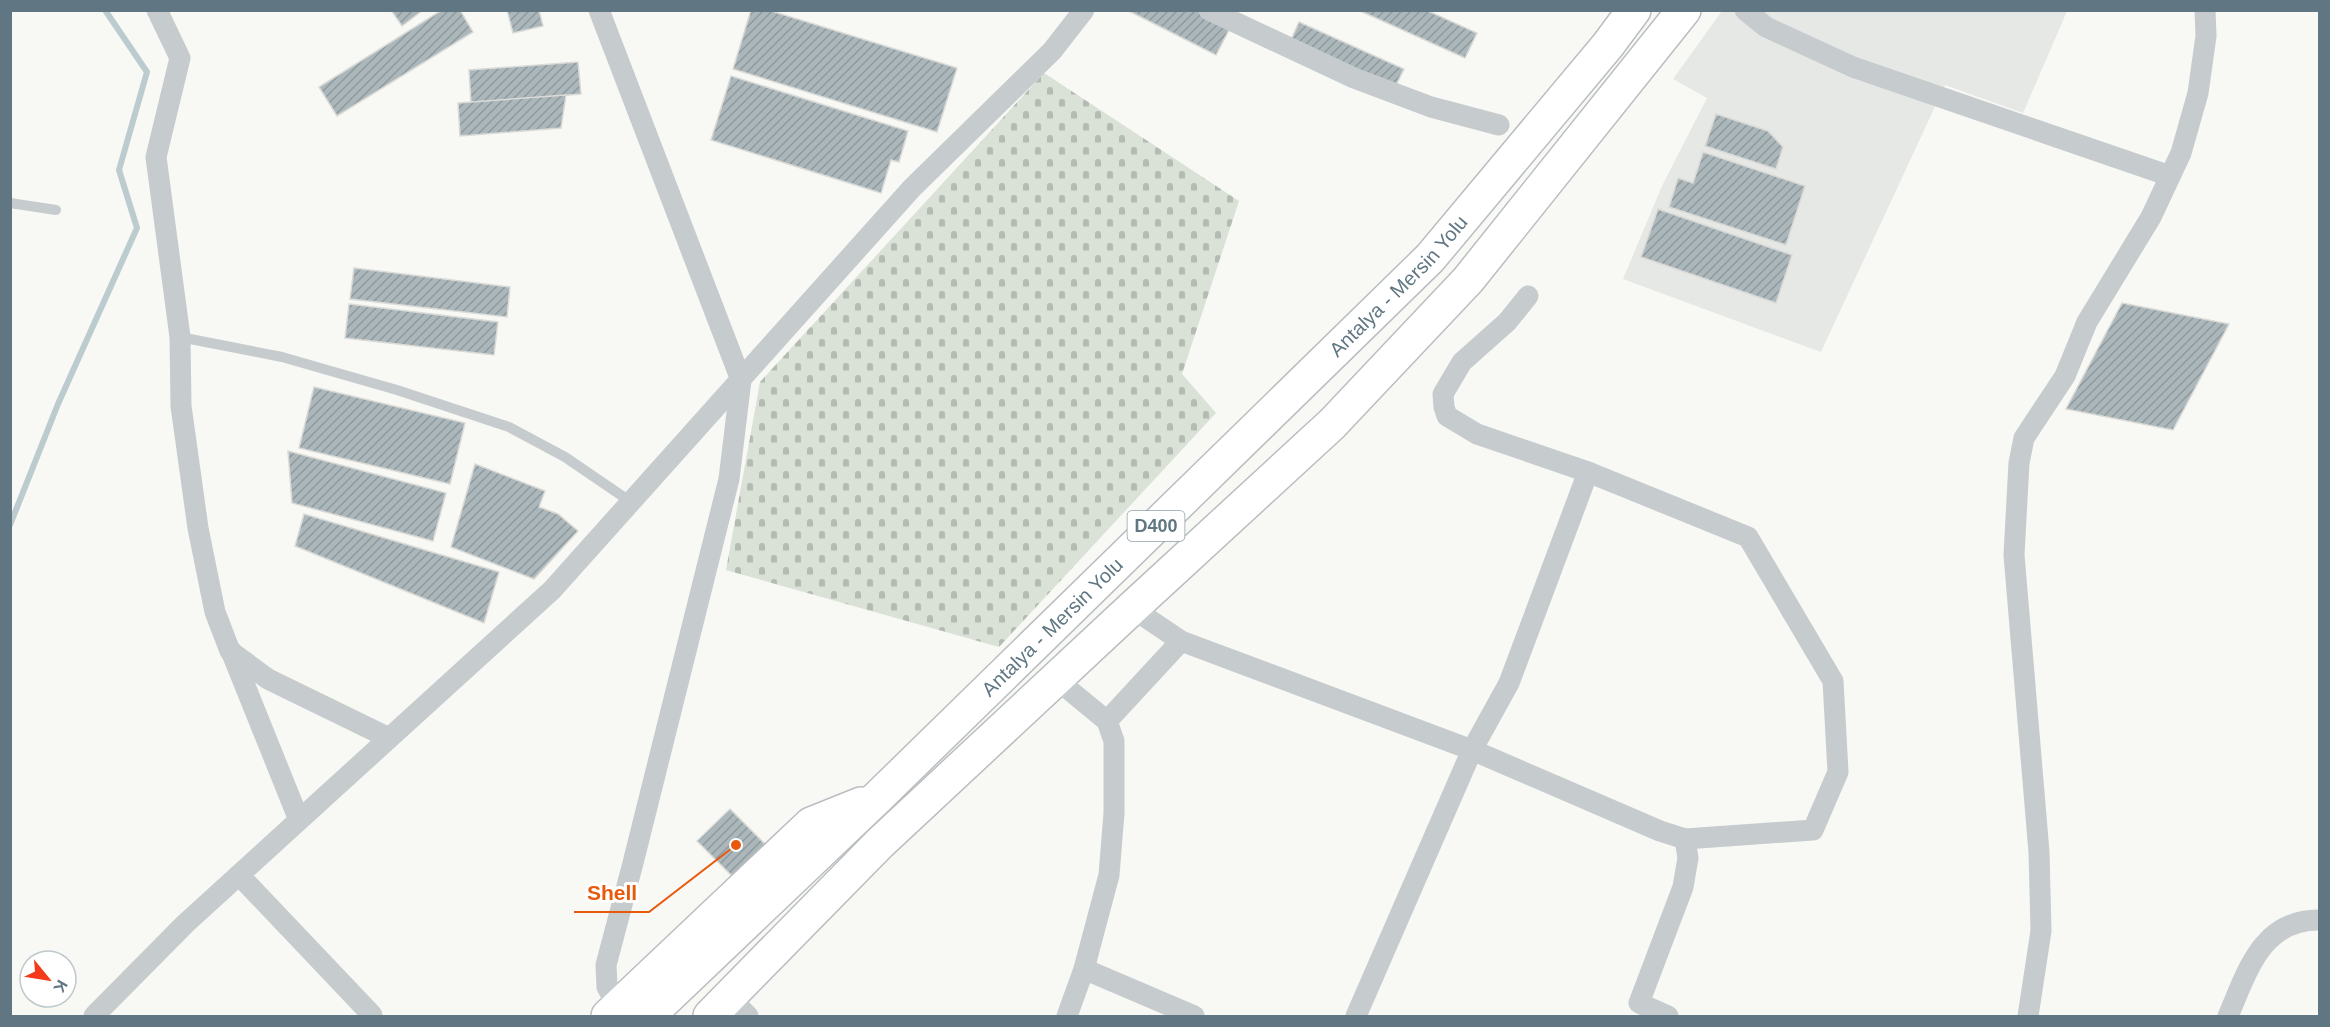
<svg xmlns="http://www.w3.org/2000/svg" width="2330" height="1027" viewBox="0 0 2330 1027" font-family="Arial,sans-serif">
  <defs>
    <pattern id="cemetery-stones" width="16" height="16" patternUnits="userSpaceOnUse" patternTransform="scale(1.5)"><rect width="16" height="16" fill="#dae1d6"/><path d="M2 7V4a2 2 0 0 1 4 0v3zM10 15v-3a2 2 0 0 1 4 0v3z" fill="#b4bbb3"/></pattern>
    <pattern id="building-hatch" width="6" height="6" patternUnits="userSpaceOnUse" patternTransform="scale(1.5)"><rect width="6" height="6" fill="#abb7bb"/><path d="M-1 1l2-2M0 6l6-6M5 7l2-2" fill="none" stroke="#8f9a9d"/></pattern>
  </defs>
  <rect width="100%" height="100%" fill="#f8f8f5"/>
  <path fill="#e6e8e6" d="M1722,11H2067L2023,113L1945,85L1821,352L1623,279L1662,186L1707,98L1673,79Z"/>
  <path fill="url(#cemetery-stones)" d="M1044,73L1239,201L1182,374L1216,413L999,647L726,570L760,382Z"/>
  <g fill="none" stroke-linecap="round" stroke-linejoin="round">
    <path stroke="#bccbce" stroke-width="6" d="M10,525L58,404L137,228L119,170L147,72L105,10"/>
  </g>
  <g fill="url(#building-hatch)" stroke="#dadad7" stroke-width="1.5">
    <path d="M391,10H423L402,26Z"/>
    <path d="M442,10H460L473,32L337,116L319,87Z"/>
    <path d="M507,10H539L543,26L513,33Z"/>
    <path d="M751,10H768L957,68L937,132L733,69Z"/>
    <path d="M1127,10H1199L1231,26L1216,55Z"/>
    <path d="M1358,10H1426L1477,33L1465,58Z"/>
    <path d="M1299,22L1404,69L1394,89L1290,42Z"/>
    <path d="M578,62L581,94L471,103L469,70Z"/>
    <path d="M731,76L908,131L899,162L891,160L881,193L711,140Z"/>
    <path d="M566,95L561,128L460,136L458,103Z"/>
    <path d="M1716,114L1768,131L1783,147L1776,169L1705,146Z"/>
    <path d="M1703,152L1805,186L1786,245L1669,207L1678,178L1693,183Z"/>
    <path d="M1658,209L1792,255L1776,303L1641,257Z"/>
    <path d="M354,268L510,287L507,317L350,299Z"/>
    <path d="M2122,303L2229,324L2173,430L2066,409Z"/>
    <path d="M349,304L498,322L494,355L345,338Z"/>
    <path d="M314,387L465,423L450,484L299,448Z"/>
    <path d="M288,451L446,493L433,541L292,503Z"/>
    <path d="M475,464L545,491L539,507L558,514L578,531L534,579L451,547Z"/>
    <path d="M304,514L499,572L484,623L295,546Z"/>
    <path d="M730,809L768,847L736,880L697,841Z"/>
  </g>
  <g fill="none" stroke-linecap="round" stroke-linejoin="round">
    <g stroke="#babec1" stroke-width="36">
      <g id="trunk">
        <path d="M608,1016L811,824L861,804"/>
        <path id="s1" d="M648,1016L877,798L1430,258L1608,45L1634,10"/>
        <path d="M710,1016L880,843L1132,608L1332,424L1468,280L1684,10"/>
      </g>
    </g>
    <g stroke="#c6cbce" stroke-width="10">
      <path d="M10,203L56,210"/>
      <path d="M180,337L282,357L397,390L509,427L565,457L631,502"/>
    </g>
    <g stroke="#c6cbce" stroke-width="21">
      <path d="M157,10L180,58L156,157L180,337L181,406L198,528L215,612L230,651L268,679L389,738"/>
      <path d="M599,10L741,380L729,479L633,863L606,965L607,987L618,1007"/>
      <path d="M1209,10L1354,78L1431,107L1499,125"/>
      <path d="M1745,10L1766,27L1853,67L2170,176"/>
      <path d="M1528,296L1507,322L1462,362L1443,394L1444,407L1447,416L1477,434L1588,472"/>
      <path d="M1132,608L1181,641L1472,750L1660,831L1685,839L1688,858L1683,887L1639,1003L1668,1016"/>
      <path d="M231,651L299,820"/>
      <path d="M1056,679L1107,721L1114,741V813L1109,875L1084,969L1067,1016"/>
      <path d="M1107,721L1181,641"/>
      <path d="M239,875L372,1015L371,1016"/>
      <path d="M1084,969L1194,1016"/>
      <path d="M742,1010L748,1016"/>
      <path d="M94,1016L185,924L552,590L912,188L1052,51L1084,10"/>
      <path d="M1356,1016L1472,750L1509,683L1588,472L1748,537L1833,681L1838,772L1813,830L1685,839"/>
      <path d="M2028,1016L2041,931L2039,852L2014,555L2019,463L2024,438L2065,376L2087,322L2151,217L2181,153L2198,93L2206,36L2205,10"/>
      <path d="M2228,1016C2247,973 2261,919 2320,920"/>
    </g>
    <use href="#trunk" stroke="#fff" stroke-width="33"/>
  </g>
  <g text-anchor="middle" stroke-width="6" stroke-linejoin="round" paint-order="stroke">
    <rect fill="#fff" stroke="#90a0a8" stroke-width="1.5" x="1127.5" y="511" width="57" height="30" rx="4.5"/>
    <g font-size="18" font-weight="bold" fill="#607783">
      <text x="1156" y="532">D400</text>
    </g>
    <g font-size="20" fill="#607783" stroke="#fff">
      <text dy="7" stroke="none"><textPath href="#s1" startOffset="1047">Antalya - Mersin Yolu</textPath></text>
      <text dy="7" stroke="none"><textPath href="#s1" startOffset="561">Antalya - Mersin Yolu</textPath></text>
    </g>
  </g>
  <path fill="none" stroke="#e8590c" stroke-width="2" d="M736 845L649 912H574"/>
  <circle fill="#e8590c" stroke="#fff" stroke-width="2" cx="736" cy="845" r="6"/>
  <g font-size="21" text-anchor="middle" font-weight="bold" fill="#e8590c" stroke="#fff" stroke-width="6" stroke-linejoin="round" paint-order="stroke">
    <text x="612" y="900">Shell</text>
  </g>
  <rect width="2330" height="1027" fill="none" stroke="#607783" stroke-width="24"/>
  <g transform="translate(48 979) rotate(120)"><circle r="28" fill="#ffffff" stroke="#bfc9cd" stroke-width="1.5"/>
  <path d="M0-4.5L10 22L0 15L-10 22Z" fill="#f33a1a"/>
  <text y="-9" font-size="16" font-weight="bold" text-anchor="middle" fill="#607783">K</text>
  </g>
</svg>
